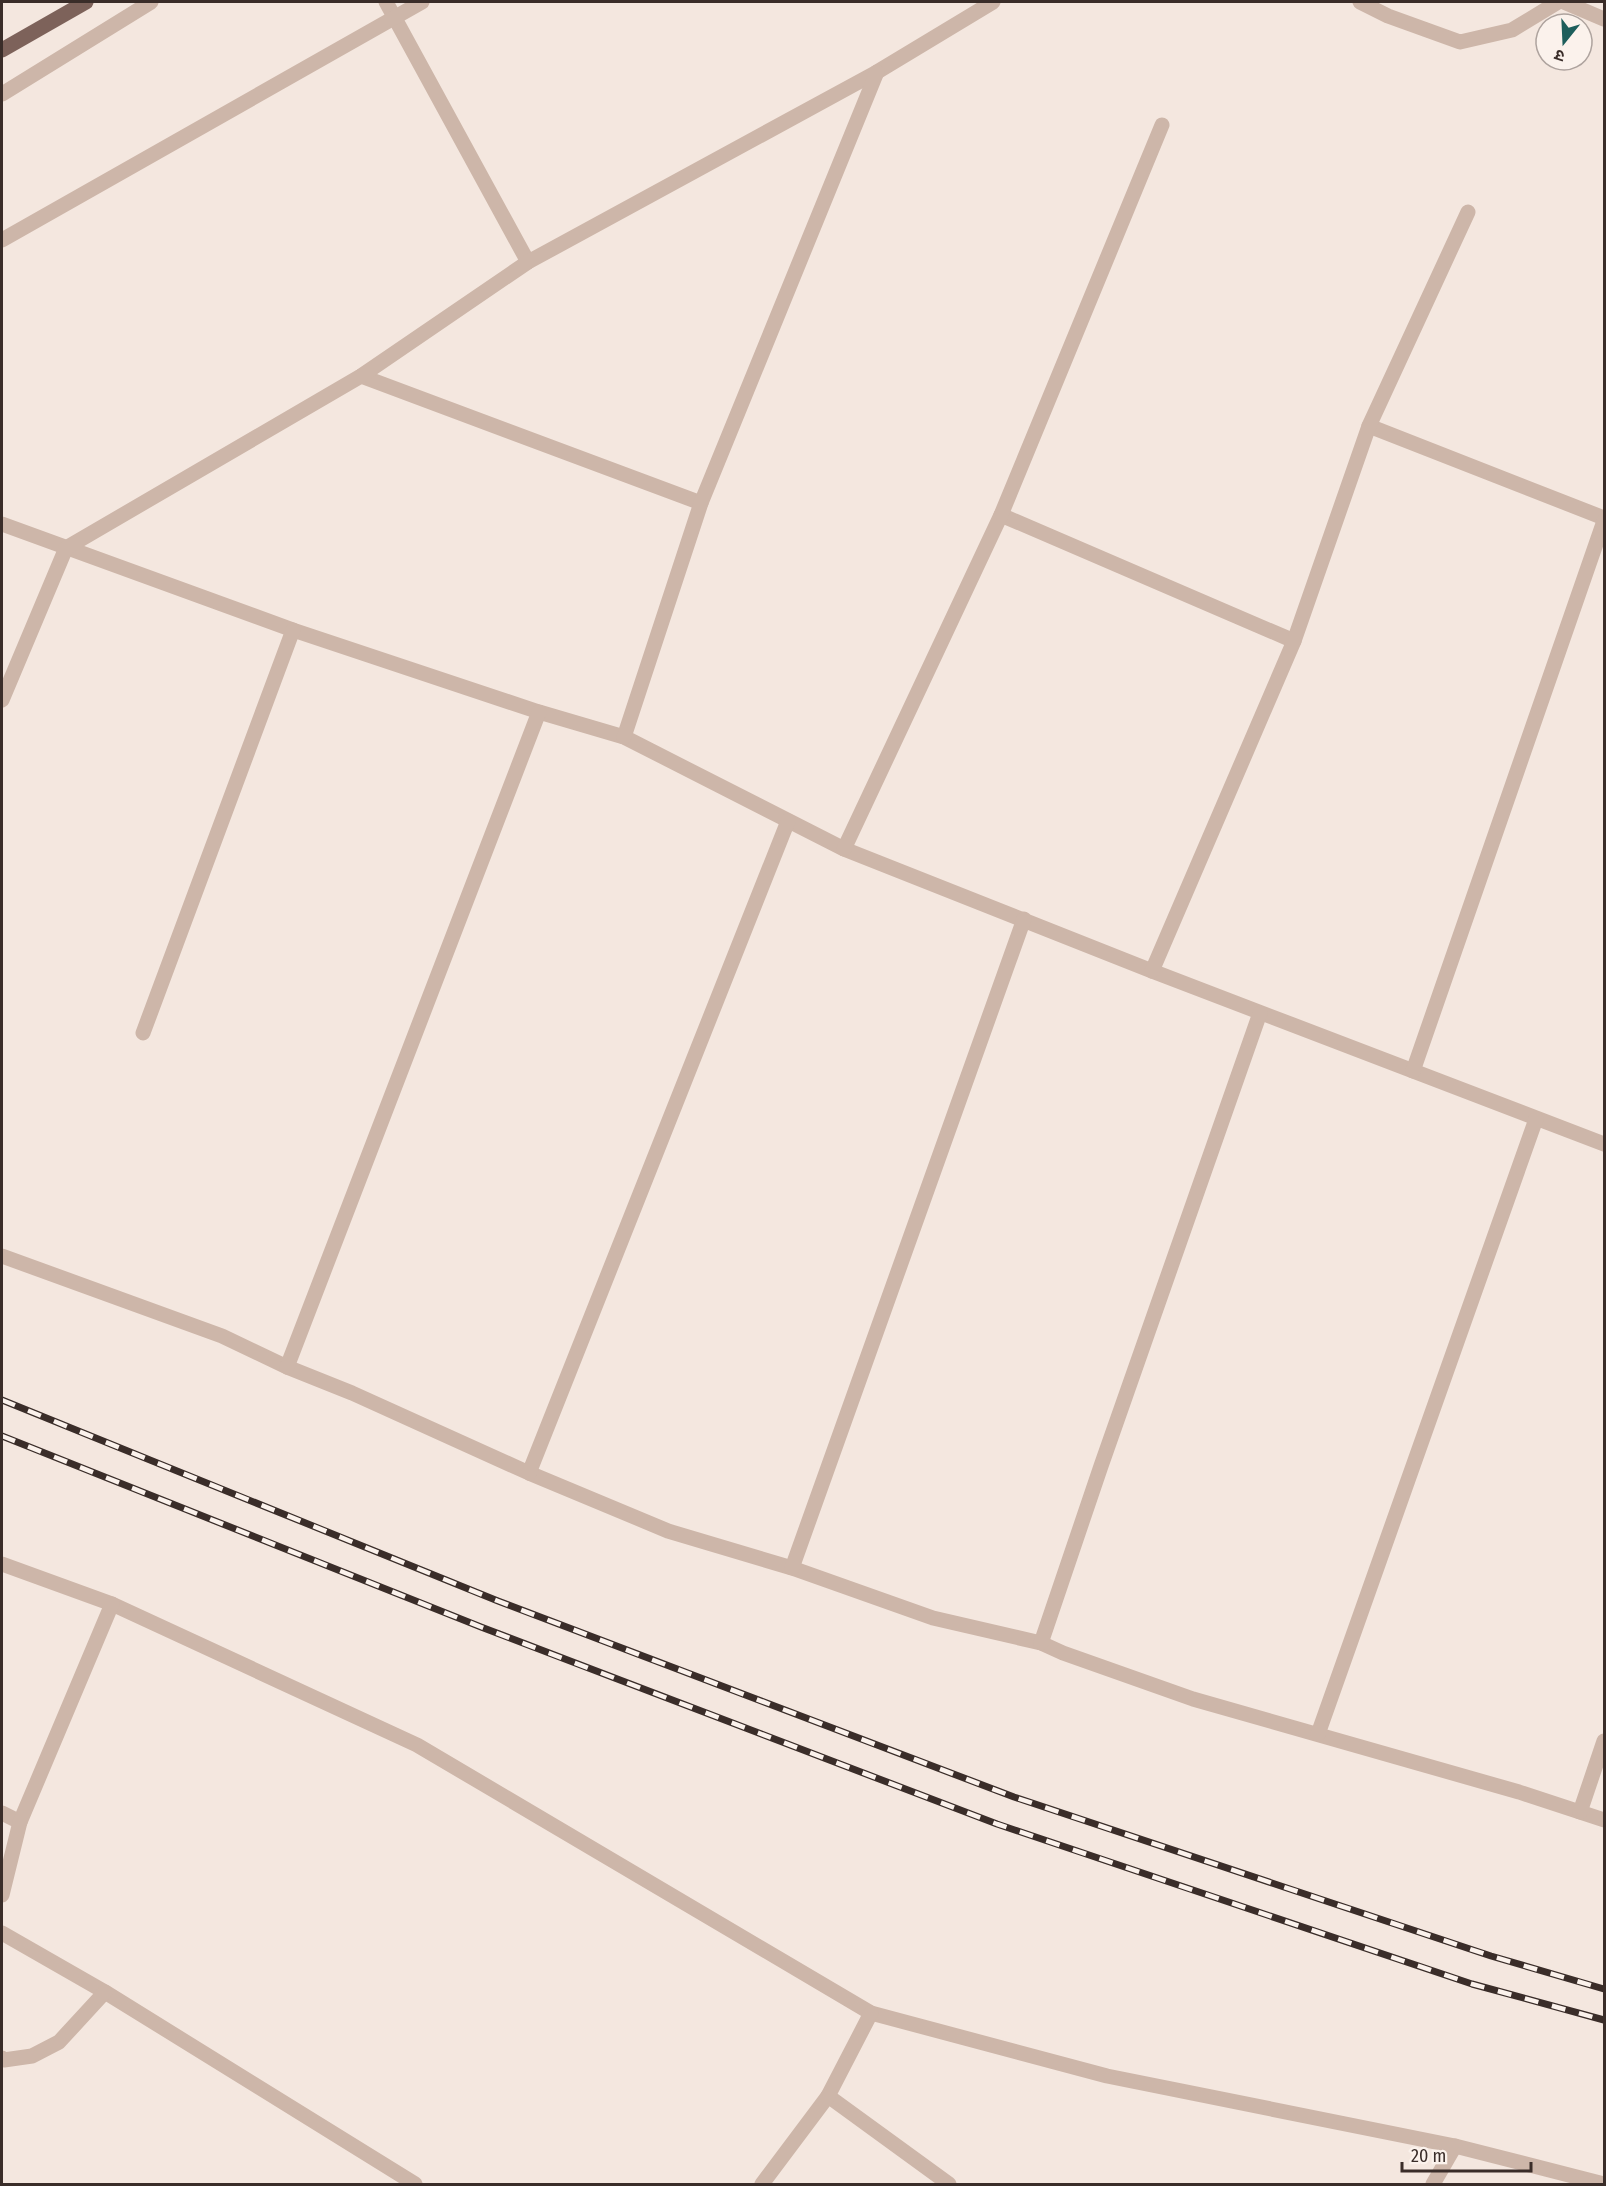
<svg xmlns="http://www.w3.org/2000/svg" width="1606" height="2186" viewBox="0 0 1606 2186" font-family="'Fira Sans Condensed','Noto Sans Devanagari',sans-serif">
  <rect width="100%" height="100%" fill="#f4e7df"/>
  <g fill="none" stroke-linecap="round" stroke-linejoin="round">
    <g stroke="#cdb6a9" stroke-width="15">
      <path d="M386,2L528,262"/>
      <path d="M1360,2L1388,16L1460,42L1512,30L1558,2"/>
      <path d="M1564,2L1604,19"/>
      <path d="M2,94L151,2"/>
      <path d="M2,240L422,2"/>
      <path d="M361,376L701,503"/>
      <path d="M1369,426L1604,518"/>
      <path d="M1001,515L1294,641"/>
      <path d="M2,524L293,630L539,712L624,737L844,849L1152,971L1604,1144"/>
      <path d="M2,700L66,548L361,376L528,262L877,72L993,2"/>
      <path d="M624,737L701,503L877,72"/>
      <path d="M844,849L1001,515L1162,125"/>
      <path d="M1152,971L1294,641L1369,426L1468,212"/>
      <path d="M143,1033L293,630"/>
      <path d="M1413,1071L1604,521"/>
      <path d="M2,1256L222,1336L287,1367L352,1393L529,1473L668,1531L792,1568L933,1618L1041,1643L1063,1653L1193,1699L1519,1792L1604,1820"/>
      <path d="M287,1367L539,712"/>
      <path d="M529,1473L788,821"/>
      <path d="M2,1564L112,1604L417,1745L871,2013L1107,2076L1455,2146L1604,2184"/>
      <path d="M792,1568L1024,919"/>
      <path d="M1041,1643L1101,1466L1260,1013"/>
      <path d="M1318,1734L1536,1119"/>
      <path d="M1580,1812L1604,1741"/>
      <path d="M2,1813L20,1822"/>
      <path d="M2,1895L20,1822L112,1604"/>
      <path d="M2,1933L105,1992L415,2184"/>
      <path d="M2,2058L4,2060L32,2056L59,2042L105,1992"/>
      <path d="M828,2096L949,2184"/>
      <path d="M762,2184L828,2096L871,2013"/>
      <path d="M1433,2184L1455,2146"/>
    </g>
    <path stroke="#7d625a" stroke-width="15" d="M2,50L86,2"/>
    <g stroke="#3a2d29" stroke-width="7">
      <g id="rail">
        <path d="M2,1400L498,1601L1014,1797L1491,1956L1604,1989"/>
        <path d="M2,1436L481,1627L997,1824L1472,1984L1604,2020"/>
      </g>
    </g>
    <use href="#rail" stroke="#fbf2ec" stroke-width="4.5" stroke-dasharray="14" stroke-linecap="butt"/>
  </g>
  <rect width="1606" height="2186" fill="none" stroke="#3a2d29" stroke-width="6"/>
  <g transform="translate(1564 42) rotate(198)"><circle r="28" fill="#fbf2ec" stroke="#aea39e" stroke-width="1.5"/>
  <path d="M0-4.5L10 22L0 15L-10 22Z" fill="#1d5e5b"/>
  <text y="-9" font-size="16" font-weight="bold" text-anchor="middle" fill="#3a2d29">उ</text>
  </g>
  <path d="M1402 2162v9h129v-9" fill="none" stroke="#3a2d29" stroke-width="3"/>
  <text x="1411" y="2162" font-size="18" fill="#3a2d29" stroke="#fbf2ec" stroke-width="4.5" paint-order="stroke">20 m</text>
</svg>
